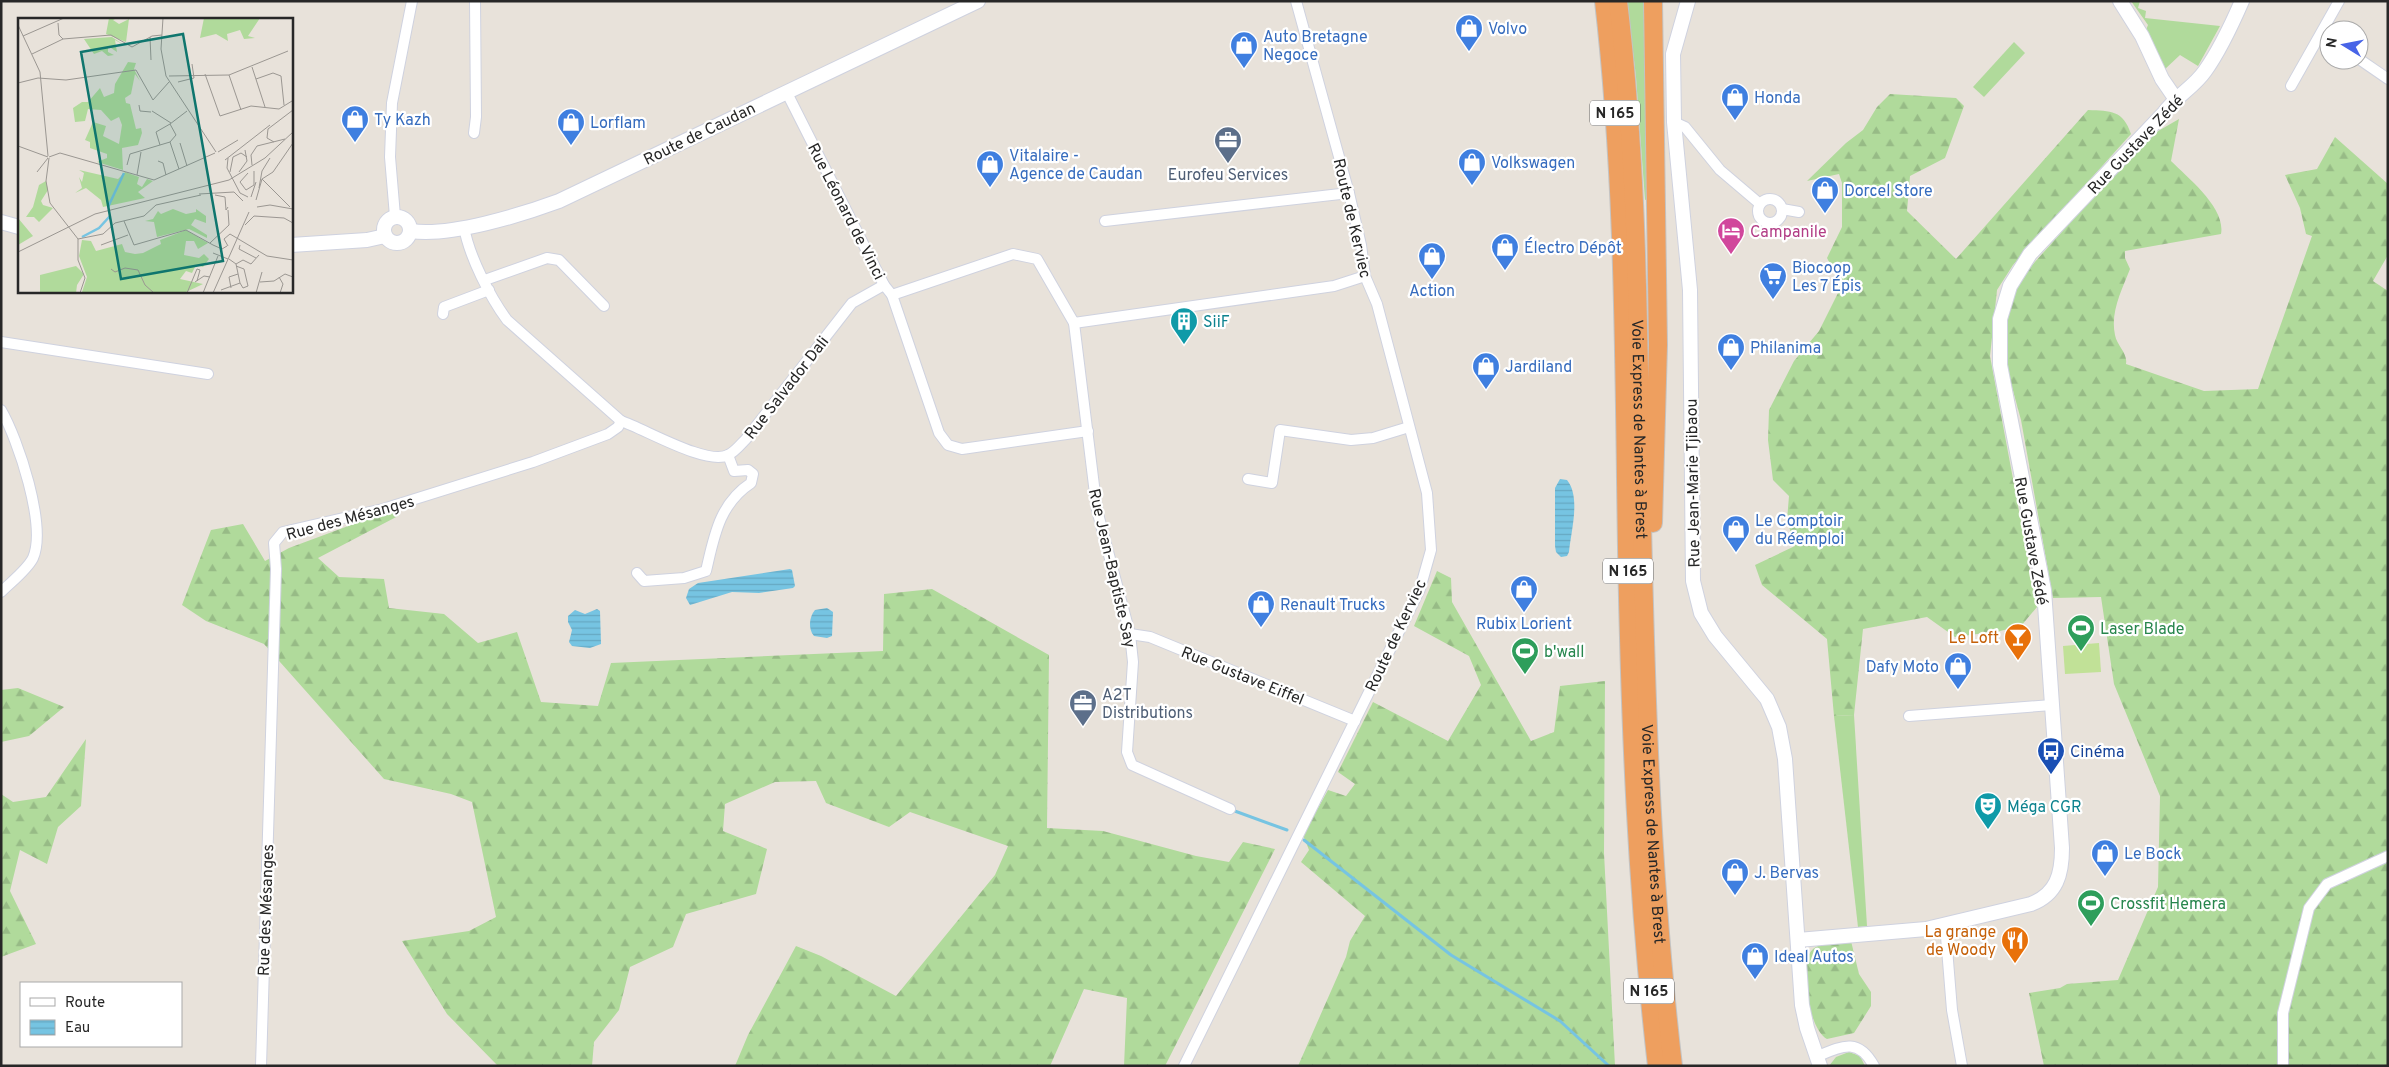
<svg xmlns="http://www.w3.org/2000/svg" width="2389" height="1067" viewBox="0 0 2389 1067" font-family="Overpass,sans-serif">
  <defs>
    <pattern id="forest-firs" width="22" height="20" patternUnits="userSpaceOnUse" patternTransform="scale(1.25)"><rect width="22" height="20" fill="#b0da9b"/><path d="M5 1l3.5 6h-7zM16 11l3.5 6h-7z" fill="#97bb86"/></pattern>
    <pattern id="water-rules" width="6" height="5" patternUnits="userSpaceOnUse" patternTransform="scale(1.25)"><rect width="6" height="5" fill="#76c4e2"/><path d="M0 2.5h6" fill="none" stroke="#66a8c2"/></pattern>
  </defs>
  <rect width="100%" height="100%" fill="#e8e2da"/>
  <g fill="#b0da9b">
    <path d="M1627,1H1646L1650,198L1645,200L1636,77Z"/>
    <path d="M2131,1H2140L2138,8L2146,11L2145,18L2220,26L2198,66L2180,55L2164,70L2146,30L2148,25Z"/>
    <path d="M2014,42L2025,53L1984,97L1973,87Z"/>
    <path d="M1854,715L1867,926L1858,927L1834,716Z"/>
    <path d="M1849,1052L1860,1056L1865,1066H1829L1836,1057Z"/>
  </g>
  <g fill="url(#forest-firs)">
    <path d="M1890,94L1956,98L1964,106L1945,158L1910,176L1907,211L1956,259L2088,110C2111,111 2123,110 2131,134L2013,265L1997,290L1990,356L2037,607L2021,626L2000,631L1955,637L1927,617L1863,629L1854,715L1834,716L1827,639L1762,585L1755,565L1795,546L1787,520L1789,496L1773,480L1768,440L1769,410L1794,361L1819,331L1839,291L1838,279L1827,258L1842,227V183L1839,174L1807,181L1846,143L1863,130L1877,107Z"/>
    <path d="M2179,119L2171,161C2188,178 2226,208 2221,234L2125,251V258L2130,269C2122,290 2110,312 2115,335C2117,346 2128,353 2126,364L2204,391L2258,389L2312,236L2306,234L2300,208L2285,175L2317,169L2335,137L2388,184V255L2373,281L2388,291V1066H2044L2029,993L2060,988L2067,984L2118,980L2158,887L2160,796L2114,684L2101,597L2053,598L2021,420L2006,365L2004,321L2017,282L2146,138Z"/>
    <path d="M394,509L400,515L318,558L339,577L384,579L389,608L444,614L478,643L517,632L541,702L598,706L611,663L883,651L884,594L932,589L1049,655L1047,828L1103,831L1196,856L1229,862L1243,842L1275,849L1165,1066H1124L1127,998L1084,989L1050,1066H735L748,1035L796,946L821,956L896,996L995,875L1008,846L910,812L889,827L826,803L816,781L775,782L725,804L723,831L767,849L756,894L686,914L673,947L630,967L619,1010L594,1042L592,1066H498L447,1014L402,941L469,931L496,917L472,802L451,794L384,779L264,644L206,621L182,605L211,530L243,524L265,561L289,548Z"/>
    <path d="M1437,571L1451,578L1452,602L1531,741L1554,732L1560,686L1605,681L1604,853L1615,1066H1298L1346,957L1350,941L1365,916L1301,862L1309,850L1303,835L1328,790L1346,796L1355,784L1338,772L1373,702L1448,741L1481,685L1469,656L1414,626Z"/>
    <path d="M18,688L64,707L29,736L1,742V690Z"/>
    <path d="M86,739L81,806L58,827L47,864L20,850L10,891L36,944L1,957V794L13,802L46,797Z"/>
    <path d="M1851,941L1859,974L1871,992V1006L1854,1033L1827,1039C1809,1030 1794,958 1816,947C1824,942 1841,942 1851,941Z"/>
  </g>
  <path fill="#c1e197" d="M2099,643L2101,672L2065,674L2063,646Z"/>
  <g fill="url(#water-rules)">
    <path d="M1560,479L1567,480C1581,497 1571,531 1569,552L1567,556L1561,557L1556,552L1555,546V488Z"/>
    <path d="M790,569L792,570L795,586L793,588L759,593L732,592L690,605L686,598L689,589L698,583Z"/>
    <path d="M827,608L833,612L832,636L827,638L814,636C808,629 809,617 815,610Z"/>
    <path d="M597,609L600,611L601,644L590,648L572,646L569,642L572,630L568,622V616L575,610L585,614Z"/>
  </g>
  <g fill="none" stroke-linecap="round" stroke-linejoin="round">
    <g stroke="#76c4e2" stroke-width="3">
      <path d="M1232,810L1287,830"/>
      <path d="M1304,840L1451,955L1560,1021L1609,1066"/>
    </g>
    <g stroke="#cfd2df" stroke-width="12">
      <g id="street">
        <path d="M2359,59L2388,79"/>
        <path d="M2291,86L2339,1"/>
        <path d="M786,91L884,285L892,295L1013,254L1037,259L1074,323L1334,286L1365,276"/>
        <path d="M1674,122L1685,127L1720,170L1760,204"/>
        <path d="M474,133L476,117L475,1"/>
        <circle cx="1770" cy="211" r="12"/>
        <path d="M1782,209L1799,212"/>
        <path d="M395,216L390,157L392,103L412,1"/>
        <path d="M1105,221L1349,193"/>
        <path d="M485,280L547,258L559,260L604,306"/>
        <path d="M892,295L939,433L948,445L962,449L1088,431"/>
        <path d="M443,314L444,307L489,290"/>
        <path d="M1074,323L1097,510L1130,634L1133,662L1127,752L1132,765L1230,809"/>
        <path d="M1,342L208,374"/>
        <path d="M1,410C18,439 47,526 33,558C27,570 11,582 1,592"/>
        <path d="M621,421C645,429 707,466 728,455C735,452 741,444 746,439L852,303L884,285"/>
        <path d="M1248,479L1272,483L1280,430L1351,440L1373,438L1409,427"/>
        <path d="M637,573L644,581L684,578L706,571C714,537 719,504 751,483L753,474L748,470L734,471L728,455"/>
        <path d="M1130,634L1150,637L1355,721"/>
        <path d="M1909,716L2052,705"/>
        <path d="M1945,924L1952,1010L1962,1066"/>
        <path d="M1816,1057C1842,1046 1858,1037 1874,1066"/>
        <path d="M261,1066L276,569L274,543L283,532L383,509L533,462L608,434L618,427L621,421L507,320C490,297 469,256 464,227"/>
        <path d="M1184,1066L1420,589L1431,550L1427,493L1377,304L1365,276L1361,245L1349,193L1296,1"/>
        <path d="M2283,1066V1013L2309,908L2327,884L2388,856"/>
      </g>
    </g>
    <g stroke="#cfd2df" stroke-width="16">
      <g id="secondary">
        <path d="M1688,1L1673,54L1674,122L1690,290L1693,581L1701,613L1715,636L1767,699L1779,727L1785,759L1802,1005L1807,1028L1820,1066"/>
        <path d="M2120,1L2142,36L2162,79L2175,98"/>
        <circle cx="397" cy="230" r="13"/>
        <path d="M1,222L19,227"/>
        <path d="M411,231C450,237 521,215 559,201L978,1"/>
        <path d="M291,245L367,240L385,236"/>
        <path d="M1798,940L1926,929L2031,904C2057,894 2062,874 2062,848L2044,590L2000,365V319L2010,286L2030,254L2164,113C2177,95 2193,88 2205,71C2220,50 2232,24 2242,1"/>
      </g>
    </g>
    <g stroke="#c3c3c3" stroke-width="20">
      <g id="highway">
        <path d="M1604,1C1625,183 1624,365 1627,547C1630,720 1637,894 1657,1066"/>
        <path id="s1" d="M1618,1C1637,159 1638,318 1641,477C1645,673 1650,871 1673,1066"/>
        <path d="M1653,1L1658,345L1653,523"/>
      </g>
    </g>
    <use href="#street" stroke="#fff" stroke-width="10"/>
    <use href="#secondary" stroke="#fff" stroke-width="14"/>
    <use href="#highway" stroke="#ee9f5f" stroke-width="18"/>
  </g>
  <defs>
    <g id="shop-pin" transform="scale(1.4375)"><path d="M0 17L-7.5 6A9.5 9.5 0 1 1 7.5 6Z" fill="#3f7fe0" stroke="#fff"/><path d="M-5-2.5h2.3a2.7 3.5 0 0 1 5.4 0H5L5.5 6h-11ZM-1.5-2.5h3a1.5 2.3 0 0 0-3 0Z" fill="#fff"/></g>
    <g id="office-pin" transform="scale(1.4375)"><path d="M0 17L-7.5 6A9.5 9.5 0 1 1 7.5 6Z" fill="#5c6f8a" stroke="#fff"/><path d="M-6-3h4V-5.5h4V-3h4V5H-6ZM-1-4.5V-3h2v-1.5ZM-6 0V1H6V0Z" fill="#fff"/></g>
    <g id="hotel-pin" transform="scale(1.4375)"><path d="M0 17L-7.5 6A9.5 9.5 0 1 1 7.5 6Z" fill="#d1479c" stroke="#fff"/><path d="M-6-4.5h1.5V1H6V5H4.5V3h-9V5H-6ZM-4 0a1.8 1.8 0 1 1 3.6 0ZM.5 0V-2.5h3Q6-2.5 6 0Z" fill="#fff"/></g>
    <g id="supermarket-pin" transform="scale(1.4375)"><path d="M0 17L-7.5 6A9.5 9.5 0 1 1 7.5 6Z" fill="#3f7fe0" stroke="#fff"/><path d="M-6-5.5h2.5l.6 2H6L4.5 2H-2.5L-4.4-4H-6ZM-1.5 3.2a1.3 1.3 0 1 0 .1 0ZM3 3.2a1.3 1.3 0 1 0 .1 0Z" fill="#fff"/></g>
    <g id="building-pin" transform="scale(1.4375)"><path d="M0 17L-7.5 6A9.5 9.5 0 1 1 7.5 6Z" fill="#0f9aa8" stroke="#fff"/><path d="M-4-6H4V6H1V3H-1V6H-4ZM-2.5-4.3h1.7v1.8h-1.7ZM.8-4.3h1.7v1.8H.8ZM-2.5-1h1.7V.8h-1.7ZM.8-1h1.7V.8H.8Z" fill="#fff"/></g>
    <g id="stadium-pin" transform="scale(1.4375)"><path d="M0 17L-7.5 6A9.5 9.5 0 1 1 7.5 6Z" fill="#2e9e5b" stroke="#fff"/><path d="M0-5a6.5 5 0 1 0 0 10a6.5 5 0 1 0 0-10ZM-3.5-1.8h7v3.6h-7Z" fill="#fff"/></g>
    <g id="bar-pin" transform="scale(1.4375)"><path d="M0 17L-7.5 6A9.5 9.5 0 1 1 7.5 6Z" fill="#e8710a" stroke="#fff"/><path d="M-6-5H6L.8 .8V4.5H3.5V6h-7V4.5H-.8V.8Z" fill="#fff"/></g>
    <g id="bus-pin" transform="scale(1.4375)"><path d="M0 17L-7.5 6A9.5 9.5 0 1 1 7.5 6Z" fill="#1a4fb4" stroke="#fff"/><path d="M-5-6H5V4H4V6H2V4H-2V6H-4V4H-5ZM-3.5-4V0h7V-4ZM-3.5 1.2v1.5H-2V1.2ZM2 1.2v1.5H3.5V1.2Z" fill="#fff"/></g>
    <g id="theatre-pin" transform="scale(1.4375)"><path d="M0 17L-7.5 6A9.5 9.5 0 1 1 7.5 6Z" fill="#0f9aa8" stroke="#fff"/><path d="M-5-5.5Q0-4 5-5.5V0Q5 5 0 6Q-5 5-5 0ZM-3.3-2.5H-1v1.5H-3.3ZM1-2.5H3.3v1.5H1ZM-2.8 1Q0 5.5 2.8 1Z" fill="#fff"/></g>
    <g id="restaurant-pin" transform="scale(1.4375)"><path d="M0 17L-7.5 6A9.5 9.5 0 1 1 7.5 6Z" fill="#e8710a" stroke="#fff"/><path d="M-5-6h1v4h1v-4h1v4h1v-4h1v5L-1.5 .5V6h-2V.5L-5-1ZM5-6V6H3V1.5H1.5Q1.5-4 5-6Z" fill="#fff"/></g>
  </defs>
  <g fill-rule="evenodd">
    <use href="#shop-pin" x="1469" y="28"/>
    <use href="#shop-pin" x="1244" y="45"/>
    <use href="#shop-pin" x="1735" y="97"/>
    <use href="#shop-pin" x="355" y="119"/>
    <use href="#shop-pin" x="571" y="122"/>
    <use href="#office-pin" x="1228" y="140"/>
    <use href="#shop-pin" x="1472" y="162"/>
    <use href="#shop-pin" x="990" y="164"/>
    <use href="#shop-pin" x="1825" y="190"/>
    <use href="#hotel-pin" x="1731" y="231"/>
    <use href="#shop-pin" x="1505" y="247"/>
    <use href="#shop-pin" x="1432" y="256"/>
    <use href="#supermarket-pin" x="1773" y="276"/>
    <use href="#building-pin" x="1184" y="321"/>
    <use href="#shop-pin" x="1731" y="347"/>
    <use href="#shop-pin" x="1486" y="366"/>
    <use href="#shop-pin" x="1736" y="529"/>
    <use href="#shop-pin" x="1524" y="589"/>
    <use href="#shop-pin" x="1261" y="604"/>
    <use href="#stadium-pin" x="2081" y="628"/>
    <use href="#bar-pin" x="2018" y="637"/>
    <use href="#stadium-pin" x="1525" y="651"/>
    <use href="#shop-pin" x="1958" y="666"/>
    <use href="#office-pin" x="1083" y="703"/>
    <use href="#bus-pin" x="2051" y="751"/>
    <use href="#theatre-pin" x="1988" y="806"/>
    <use href="#shop-pin" x="2105" y="853"/>
    <use href="#shop-pin" x="1735" y="872"/>
    <use href="#stadium-pin" x="2091" y="903"/>
    <use href="#restaurant-pin" x="2015" y="940"/>
    <use href="#shop-pin" x="1755" y="956"/>
  </g>
  <g text-anchor="middle" stroke-width="4.5" stroke-linejoin="round" paint-order="stroke">
    <g fill="#fff" stroke="#686868" stroke-width="1">
      <rect x="1590" y="100.5" width="50" height="25" rx="4"/>
      <rect x="1603" y="558.5" width="50" height="25" rx="4"/>
      <rect x="1624" y="978.5" width="50" height="25" rx="4"/>
    </g>
    <g font-size="15" font-weight="bold" fill="#272727">
      <text x="1615" y="118">N 165</text>
      <text x="1628" y="576">N 165</text>
      <text x="1649" y="996">N 165</text>
    </g>
    <g font-size="16" fill="#366cbe" stroke="#fff" text-anchor="start">
      <text x="1488" y="34">Volvo</text>
      <text x="1263" y="42">Auto Bretagne<tspan x="1263" dy="18">Negoce</tspan></text>
      <text x="1754" y="103">Honda</text>
      <text x="374" y="125">Ty Kazh</text>
      <text x="590" y="128">Lorflam</text>
      <text x="1009" y="161">Vitalaire -<tspan x="1009" dy="18">Agence de Caudan</tspan></text>
      <text x="1491" y="168">Volkswagen</text>
      <text x="1844" y="196">Dorcel Store</text>
      <text x="1524" y="253">Électro Dépôt</text>
      <text x="1792" y="273">Biocoop<tspan x="1792" dy="18">Les 7 Épis</tspan></text>
      <text x="1432" y="296" text-anchor="middle">Action</text>
      <text x="1750" y="353">Philanima</text>
      <text x="1505" y="372">Jardiland</text>
      <text x="1755" y="526">Le Comptoir<tspan x="1755" dy="18">du Réemploi</tspan></text>
      <text x="1280" y="610">Renault Trucks</text>
      <text x="1524" y="629" text-anchor="middle">Rubix Lorient</text>
      <text x="1939" y="672" text-anchor="end">Dafy Moto</text>
      <text x="2124" y="859">Le Bock</text>
      <text x="1754" y="878">J. Bervas</text>
      <text x="1774" y="962">Ideal Autos</text>
    </g>
    <g font-size="16" fill="#272727" stroke="#fff">
      <text transform="translate(699 133) rotate(-26)" y="6">Route de Caudan</text>
      <text transform="translate(2135 144) rotate(-46)" y="6">Rue Gustave Zédé</text>
      <text transform="translate(847 211) rotate(63)" y="6">Rue Léonard de Vinci</text>
      <text transform="translate(1353 218) rotate(77)" y="6">Route de Kerviec</text>
      <text transform="translate(786 387) rotate(-52)" y="6">Rue Salvador Dali</text>
      <text dy="6" stroke="none"><textPath href="#s1" startOffset="429">Voie Express de Nantes à Brest</textPath></text>
      <text transform="translate(1692 483) rotate(-91)" y="6">Rue Jean-Marie Tjibaou</text>
      <text transform="translate(350 517) rotate(-15)" y="6">Rue des Mésanges</text>
      <text transform="translate(2032 541) rotate(80)" y="6">Rue Gustave Zédé</text>
      <text transform="translate(1113 568) rotate(77)" y="6">Rue Jean-Baptiste Say</text>
      <text transform="translate(1395 635) rotate(-65)" y="6">Route de Kerviec</text>
      <text transform="translate(1243 675) rotate(22)" y="6">Rue Gustave Eiffel</text>
      <text dy="6" stroke="none"><textPath href="#s1" startOffset="834">Voie Express de Nantes à Brest</textPath></text>
      <text transform="translate(265 910) rotate(-88)" y="6">Rue des Mésanges</text>
    </g>
    <g font-size="16" fill="#4e5e75" stroke="#fff">
      <text x="1228" y="180">Eurofeu Services</text>
      <text x="1102" y="700" text-anchor="start">A2T<tspan x="1102" dy="18">Distributions</tspan></text>
    </g>
    <g font-size="16" fill="#b23c85" stroke="#fff" text-anchor="start">
      <text x="1750" y="237">Campanile</text>
    </g>
    <g font-size="16" fill="#0d838f" stroke="#fff" text-anchor="start">
      <text x="1203" y="327">SiiF</text>
      <text x="2007" y="812">Méga CGR</text>
    </g>
    <g font-size="16" fill="#27864d" stroke="#fff" text-anchor="start">
      <text x="2100" y="634">Laser Blade</text>
      <text x="1544" y="657">b'wall</text>
      <text x="2110" y="909">Crossfit Hemera</text>
    </g>
    <g font-size="16" fill="#c56008" stroke="#fff" text-anchor="end">
      <text x="1999" y="643">Le Loft</text>
      <text x="1996" y="937">La grange<tspan x="1996" dy="18">de Woody</tspan></text>
    </g>
    <g font-size="16" fill="#164399" stroke="#fff" text-anchor="start">
      <text x="2070" y="757">Cinéma</text>
    </g>
  </g>
  <g transform="translate(18 18)">
    <rect width="275" height="275" fill="#e8e2da"/>
    <path d="M91,0H99L95,2L101,6L111,1L108,24L88,16ZM186,0H242L230,18L237,20L226,21L222,12L209,16L210,23L198,16L182,20ZM94,19L106,27L97,22L99,34L90,28V34L96,37L90,38L84,33L76,36L66,21ZM110,44L118,45L116,51L122,63L117,56L113,76L107,80L108,85L112,86L118,111L123,110L124,115L120,127L104,130L105,152L79,144L89,140V136L72,130V124L67,122L75,104L88,108L85,118L101,126L104,107L101,99L93,103L83,92L70,91L67,103L57,104L55,90L64,84H70L82,70L86,79L96,75L97,66ZM61,152L100,161L107,154L121,159L119,166L124,169L129,161L135,163L120,174L127,180L85,189L83,182L68,170L57,175L64,170L61,159L64,164L66,155ZM28,163L30,172L23,183L25,187L35,190L21,204L16,199H8L15,189L21,167ZM155,191L168,196L178,194V191L188,198V205L177,201L173,207L189,217V220L171,211L139,219L136,204L127,203L135,201L140,193L143,196ZM0,200L15,218L0,227ZM168,212L190,225L180,231L176,223H168L166,237L181,240L186,236L191,241L185,249L178,247L174,255L168,253L162,261L185,266L166,275L64,274L69,259L61,238L64,222L73,223L78,233L104,226L107,234L117,236L125,235L143,226L142,222Z" fill="#b0da9b"/>
    <path d="M58,248L66,256L59,267L58,275L22,274V257Z" fill="#b0da9b"/>
    <path fill="none" stroke="#76c4e2" stroke-width="2.5" d="M90,189L106,155M64,219L81,210L92,198"/>
    <path fill="none" stroke="#9b9792" stroke-width="1" d="M145,0L143,31L148,58L198,134M40,5L41,17L45,21M0,7L22,54L30,138M275,7V23M5,18L46,0M132,19L133,42M14,36L45,21L93,17L114,29L134,18L144,17M234,49L247,89M187,56L202,98L233,88L261,91L274,83M211,57L223,92M151,58L211,57L270,33M238,61L255,55L263,58L266,87M160,64L176,60L174,46M0,65L20,60L48,62L118,52L135,82L151,64M121,87L122,93L133,94M134,93L153,105M256,124L249,120L250,111L275,92M162,125L169,148M142,127L138,114L152,106M0,128L30,139M200,134L220,122M31,139L42,135L136,162L197,135M31,140L28,163L32,185L60,221V242L67,260L62,275M210,140L209,150L222,175L230,179M207,142L252,107M140,143L145,145L148,157M109,147L112,136L152,124M234,147L233,137L239,128L267,121M161,151L152,124L158,117L152,106L169,93M19,154L30,140M212,154L215,139L223,135L229,139M221,154L229,143L227,132M230,155L222,164L228,172L236,167V153M119,157L123,134M244,161L272,189M241,170L244,153L252,140M181,176L216,174L225,183M197,177L207,179L208,192L210,189M233,179L238,164M238,182L244,161L255,154L275,125M239,189L252,187L275,191M106,203L116,227L168,212L195,227L204,231L209,228M227,207L236,198L266,200L275,205M60,221L85,216L97,205L126,198L138,187L183,177M192,225L211,207L210,192M83,227L110,217M222,227L221,231L238,240M210,228L206,221L212,216L249,238L275,242M0,234L77,196L211,162L247,140L275,114M195,235L210,241M211,241L218,246L222,265M218,246L225,242L233,246L241,237M218,248L226,251L230,268L225,270L222,265M93,251L97,254L107,250L120,252L127,267L136,275M261,259L265,266L262,275M177,264L186,258L192,259M242,264L256,263L267,256L275,259M213,270L211,259L220,256M203,272L222,265M169,275L179,251L182,252L179,263M185,275L200,238M195,275L231,194M238,275L244,254"/>
    <path fill="#0f766e" fill-opacity="0.15" stroke="#0f766e" stroke-width="2.5" d="M165,16L205,243L103,261L63,34Z"/>
    <rect width="275" height="275" fill="none" stroke="#272727" stroke-width="2.5"/>
  </g>
  <rect width="2389" height="1067" fill="none" stroke="#272727" stroke-width="5"/>
  <rect x="20" y="982" width="162" height="65" fill="#ffffff" stroke="#a9a9a9"/>
  <rect x="30" y="998" width="25" height="8" fill="#ffffff" stroke="#a9a9a9"/>
  <text x="65" y="1007" font-size="15" fill="#272727">Route</text>
  <rect x="30" y="1020" width="25" height="15" fill="url(#water-rules)" stroke="#a9a9a9"/>
  <text x="65" y="1032" font-size="15" fill="#272727">Eau</text>
  <g transform="translate(2344 45) rotate(280)"><circle r="24" fill="#ffffff" stroke="#a9a9a9"/>
  <path d="M0-4L9 19L0 12L-9 19Z" fill="#4864e7"/>
  <text y="-8" font-size="14" font-weight="bold" text-anchor="middle" fill="#272727">N</text>
  </g>
</svg>
